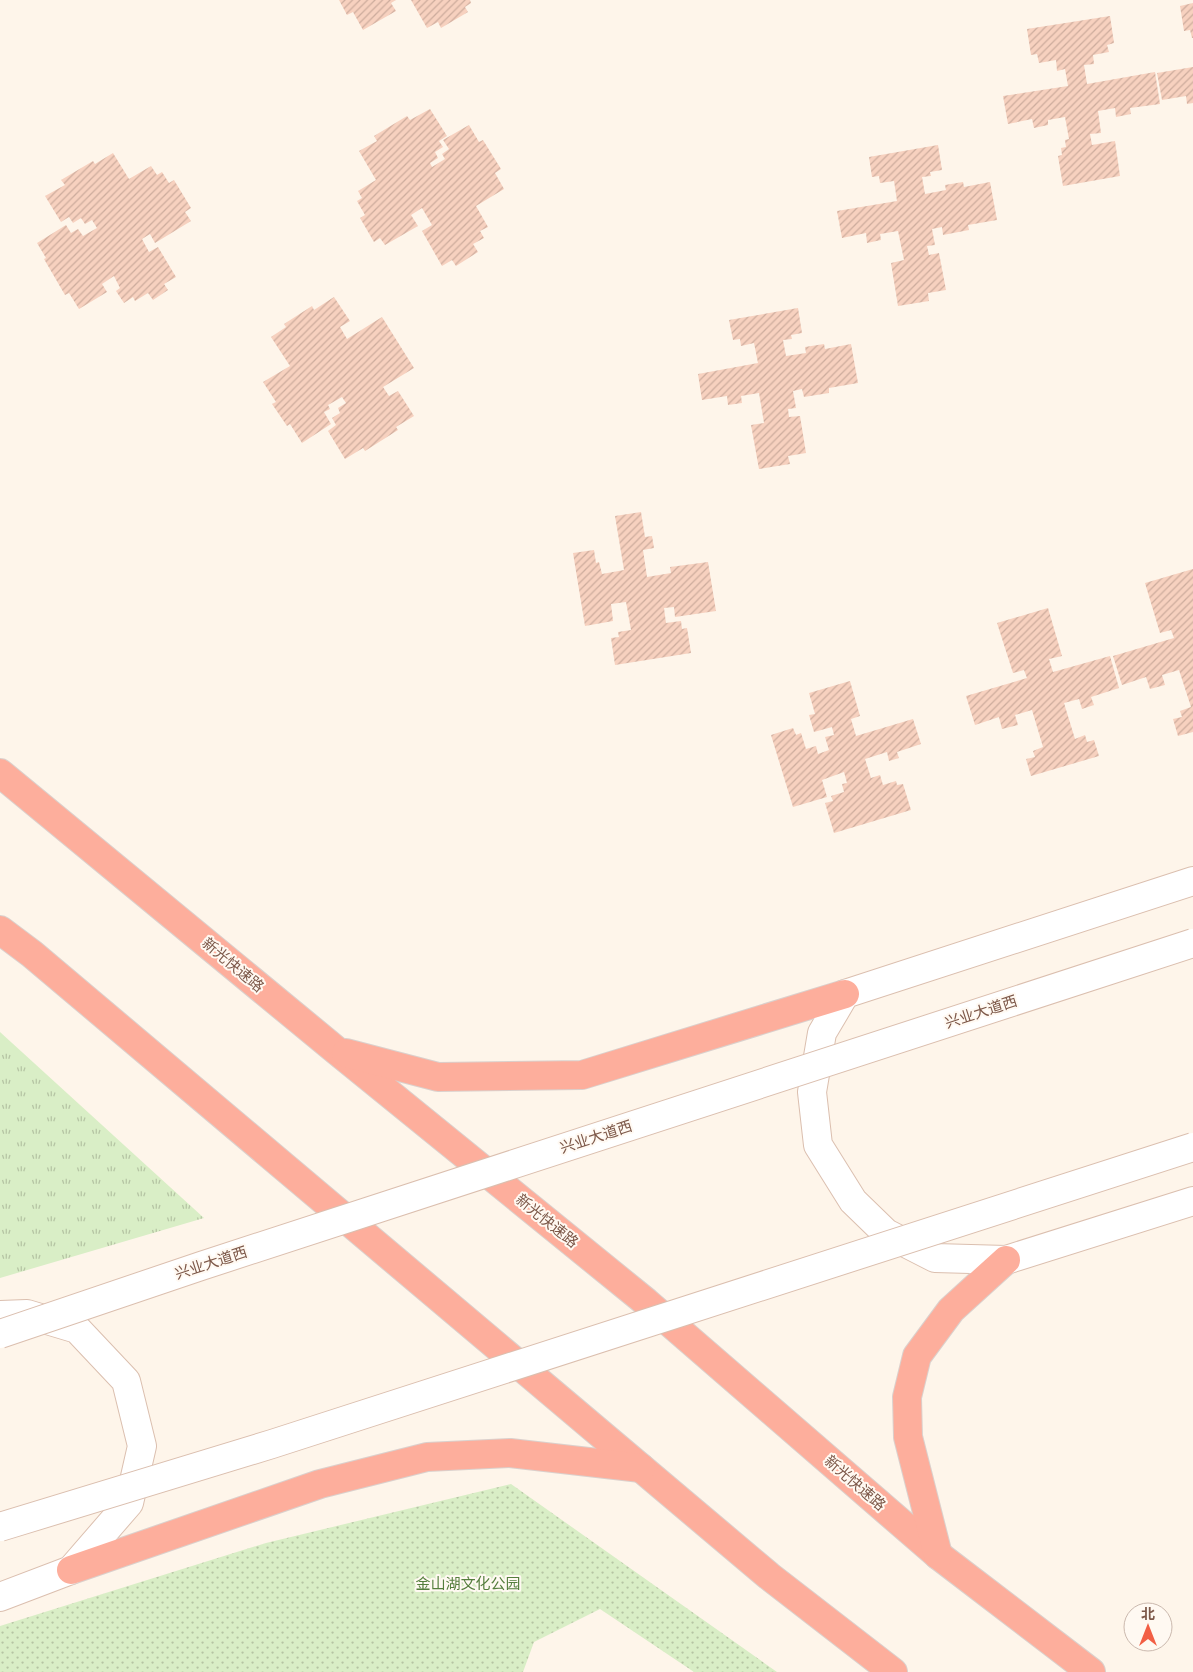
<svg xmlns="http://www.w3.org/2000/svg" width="1193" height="1672" viewBox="0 0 1193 1672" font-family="'Varela Round','Noto Sans SC',sans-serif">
  <defs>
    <pattern id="grass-tufts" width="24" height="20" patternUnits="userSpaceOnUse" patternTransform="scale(1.25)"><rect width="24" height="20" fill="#d9eec6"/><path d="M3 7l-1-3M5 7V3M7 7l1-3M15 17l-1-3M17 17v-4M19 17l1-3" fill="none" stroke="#b5c4a3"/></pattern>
    <pattern id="park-dots" width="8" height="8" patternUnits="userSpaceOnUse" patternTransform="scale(1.25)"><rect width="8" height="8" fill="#d9eec6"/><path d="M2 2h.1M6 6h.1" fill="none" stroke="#b5c4a3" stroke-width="1.8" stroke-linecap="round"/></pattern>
    <pattern id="building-hatch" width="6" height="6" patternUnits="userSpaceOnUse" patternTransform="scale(1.25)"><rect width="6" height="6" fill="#f7d1bf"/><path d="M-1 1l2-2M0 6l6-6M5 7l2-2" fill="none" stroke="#cdac9d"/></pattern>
  </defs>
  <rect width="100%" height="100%" fill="#fef5ea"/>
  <path fill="url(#grass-tufts)" d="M0,1032L204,1218L0,1278Z"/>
  <path fill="url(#park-dots)" d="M511,1484L777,1672H694L600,1609L534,1642L523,1672H0V1626L266,1543Z"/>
  <g fill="url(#building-hatch)">
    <path d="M339,0H396L391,3L396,11L363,30L353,12L347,15Z"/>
    <path d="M411,0H470L471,3L465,7L468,12L441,28L438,22L427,28Z"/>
    <path d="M1193,3V38H1192L1190,30L1184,31L1180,6Z"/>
    <path d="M1110,16L1114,43L1107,45L1109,52L1093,55L1094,64L1084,65L1087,84L1155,72L1160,104L1130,108L1131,114L1116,117L1115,108L1098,111L1101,133L1090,134L1092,145L1115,141L1120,176L1063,186L1058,156L1062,155L1061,148L1066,147L1065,140L1069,139L1065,117L1048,120V125L1034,128L1032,119L1008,124L1003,96L1068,86L1065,69L1057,71L1056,60L1039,63L1037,54L1031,55L1027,29Z"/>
    <path d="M1193,67V103L1187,104L1186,96L1162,100L1157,73Z"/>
    <path d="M430,109L447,136L439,141L443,147L435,152L438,158L430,163L432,167L445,159L442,154L449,149L443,140L469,125L479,142L483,140L501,169L495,173L504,189L476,206L488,227L480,231L484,238L473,244L478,252L456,266L452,260L442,266L422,231L432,225L422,208L411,215L418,226L385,245L380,238L374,242L360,218L365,215L357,201L362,198L358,191L376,180L359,151L377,141L374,136L407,116L410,120Z"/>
    <path d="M938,145L942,170L930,172L931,176L922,177L925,194L946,190L945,185L963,182L964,187L990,182L997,220L968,225L969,230L943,235L942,227L932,229L935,245L927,246L929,255L939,253L946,290L928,293L929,301L898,306L891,263L904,260L898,231L880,234L881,240L867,243L866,233L842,238L837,211L897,201L894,181L880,183L879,176L872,177L869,157Z"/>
    <path d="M113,153L129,179L151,166L157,175L162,172L169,183L174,180L191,208L185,212L191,221L155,243L150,234L142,239L149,252L158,247L176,277L164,284L168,290L153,300L148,293L135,301L133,297L124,303L116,291L120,288L114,276L102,284L107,292L79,309L69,293L65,295L44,259L46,258L37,243L66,225L71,233L78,229L83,236L97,228L92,220L85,224L81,218L73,223L69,217L61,222L45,196L65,185L61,180L93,161L95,164Z"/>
    <path d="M334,297L350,321L340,327L347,339L382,317L414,368L383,387L389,396L398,391L414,416L396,427L398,430L365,451L363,448L345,459L328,431L336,425L332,418L340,413L338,408L346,403L342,397L328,405L330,409L324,412L331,424L302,443L290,424L287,426L272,404L276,402L263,382L290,366L271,337L286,327L284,324L312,306L314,310Z"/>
    <path d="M798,308L802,333L791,335L792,339L783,340L786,356L806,353L805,347L824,344L825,349L851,344L858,383L829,388V393L804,397L802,389L793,391L796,408L788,409L789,417L800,416L806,453L788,456L790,464L759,469L751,425L764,423L759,393L741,396L742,403L728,405L727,396L702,400L698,374L758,363L754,343L741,346L740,339L733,340L729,320Z"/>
    <path d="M641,512L645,537L652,536L654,548L643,550L647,577L671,573L670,567L708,562L716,611L675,617L674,607L664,608L666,623L681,621L682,629L687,628L691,653L615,665L611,638L619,637L618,632L631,630L626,602L611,604L613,621L585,626L573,553L594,550L596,563L599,562L602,574L624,570L615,516Z"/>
    <path d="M1193,569V732L1178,736L1173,719L1182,717L1180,711L1191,707L1179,670L1162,675L1165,685L1150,689L1146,677L1122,685L1113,656L1174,638L1171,630L1160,633L1145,583Z"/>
    <path d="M1048,608L1062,656L1049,659L1053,672L1110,656L1119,688L1091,697L1094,705L1082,709L1079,699L1064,703L1075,739L1085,735L1087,742L1094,740L1099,756L1031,776L1026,759L1035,757L1033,751L1043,747L1032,710L1015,715L1018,725L1002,729L999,717L975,725L966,696L1027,678L1024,670L1013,673L997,623Z"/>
    <path d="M850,681L860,716L851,719L856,736L913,719L921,744L897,752L899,758L889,761L887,752L865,759L871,778L880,775L883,785L896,781L897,785L903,784L911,810L834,833L825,803L833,801L831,796L844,792L842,784L847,783L844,772L822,780L827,797L793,807L771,735L793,728L796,735L801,733L806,749L816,746L818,754L829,750L825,737L834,735L832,727L814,732L809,715L815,714L809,693Z"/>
  </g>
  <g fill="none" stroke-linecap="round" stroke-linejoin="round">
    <g stroke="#dbbfaf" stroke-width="30">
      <g id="secondary">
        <path d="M1193,881L845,994L822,1033L812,1092L818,1145L853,1201L886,1233L935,1258L1006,1260L1193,1201"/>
        <path d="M0,1315L27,1314L77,1329L126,1381L142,1446L129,1503L71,1570L0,1597"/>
      </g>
    </g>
    <g stroke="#dbd0cc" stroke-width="30">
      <g id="highway">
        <path d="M0,773L337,1051L646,1302L938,1555L1091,1672"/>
        <path d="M0,930L32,954L769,1576L893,1672"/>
        <path d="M346,1053L438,1077L582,1075L845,994"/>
        <path d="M938,1555L908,1437L907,1397L917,1356L951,1310L1006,1260"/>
        <path d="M71,1570L320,1484L427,1457L510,1453L641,1468"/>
      </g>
    </g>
    <use href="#secondary" stroke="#fff" stroke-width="28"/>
    <use href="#highway" stroke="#fdae9c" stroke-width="28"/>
    <g stroke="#dbbfaf" stroke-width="30" stroke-linecap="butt">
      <g id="secondary-bridge">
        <path d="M0,1334L201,1266L1193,943"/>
        <path d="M0,1527L272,1444L1193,1147"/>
      </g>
    </g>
    <use href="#secondary-bridge" stroke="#fff" stroke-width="28"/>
  </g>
  <g text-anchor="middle" stroke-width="4" stroke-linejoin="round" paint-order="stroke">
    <g font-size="15" fill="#7d5849" stroke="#fff9f2">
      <text transform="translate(233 965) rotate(40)" y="5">新光快速路</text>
      <text transform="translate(981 1012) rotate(-18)" y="5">兴业大道西</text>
      <text transform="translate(596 1137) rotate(-18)" y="5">兴业大道西</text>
      <text transform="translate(547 1221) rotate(39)" y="5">新光快速路</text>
      <text transform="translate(211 1263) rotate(-18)" y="5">兴业大道西</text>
      <text transform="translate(855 1483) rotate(41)" y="5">新光快速路</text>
    </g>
    <g font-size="15" fill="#557e3d" stroke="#fff9f2">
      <text x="468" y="1589">金山湖文化公园</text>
    </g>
  </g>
  <g transform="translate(1148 1627)"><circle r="24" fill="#fff9f2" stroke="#cbb9ae"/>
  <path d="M0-4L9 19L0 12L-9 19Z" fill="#f25f45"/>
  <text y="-8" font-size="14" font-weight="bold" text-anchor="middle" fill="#7d5849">北</text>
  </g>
</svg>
